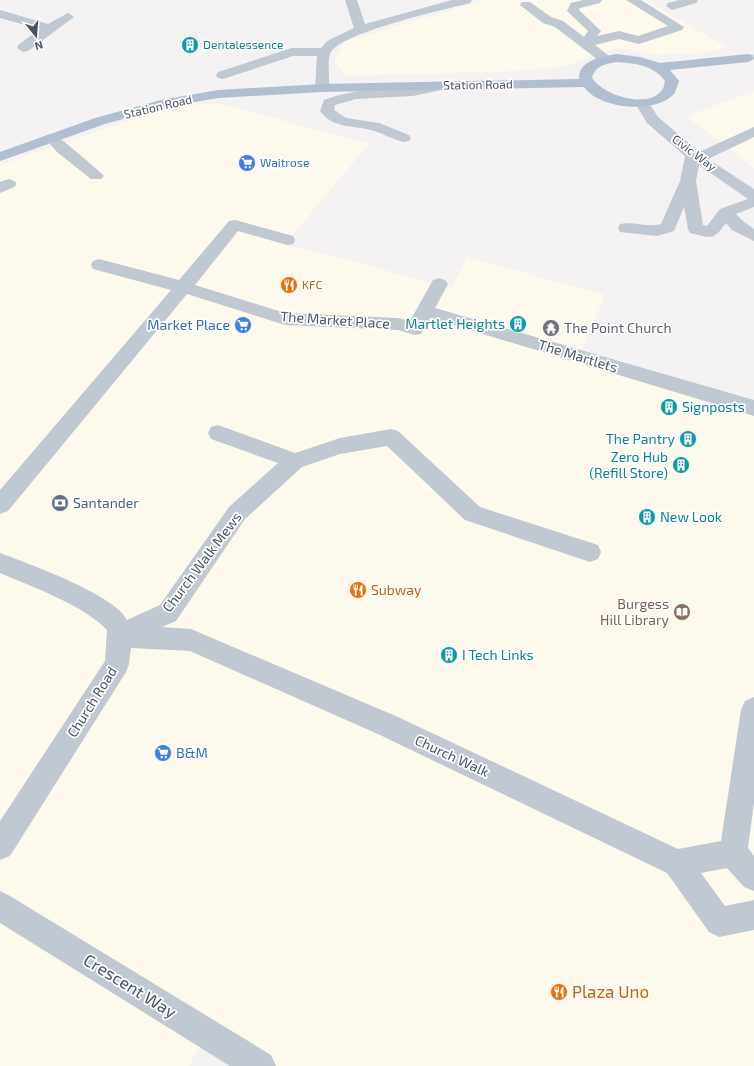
<svg xmlns="http://www.w3.org/2000/svg" width="754" height="1066" viewBox="0 0 754 1066" font-family="'Exo 2',sans-serif">
  <rect width="100%" height="100%" fill="#f4f2f2"/>
  <g fill="#fdf9ed">
    <path d="M486,0H644L729,48L692,54L660,55L617,48L562,67L517,71L346,76L334,61L346,41Z"/>
    <path d="M754,91V168L690,119L692,114Z"/>
    <path d="M218,103L369,144L284,245L343,258L451,289L467,257L605,295L581,352L754,404V1066H262L207,1033L189,1066H0V165L130,120L180,107Z"/>
  </g>
  <g fill="none" stroke-linecap="round" stroke-linejoin="round">
    <g fill="#c0c8d1" fill-rule="evenodd">
      <path d="M345,0H357L365,24L452,0H472L470,3C447,9 337,33 330,54C327,64 330,78 329,88L327,91H317L315,88L317,56H293L223,79L218,78L216,75L218,72L292,48H321L327,41L354,28Z"/>
      <path d="M583,0H602L600,3L580,8L579,10L601,31L597,36L619,31L638,36L668,26L626,0H641L684,27L682,30L639,44L619,39L595,45L614,60L607,64L602,63L555,27L543,23L520,5L522,2H530L551,17L563,21L584,37L588,31L567,11L571,3Z"/>
      <path d="M679,0H698L696,3L672,10L666,6L668,3Z"/>
      <path d="M0,10L48,24L68,13L74,17L28,51L23,52L17,48L18,45L40,29L0,18Z"/>
      <path d="M441,82L446,83L448,86L446,89L413,96L356,99L335,105L334,110L346,118L379,123L409,135L411,138L409,141L404,142C393,140 383,133 371,130C353,125 333,129 320,111L324,100C362,85 402,92 441,82Z"/>
      <path d="M642,99L647,100L658,117L699,152L754,127V137L708,159L754,189V207L736,214L744,222L754,229V241L732,230L726,223C713,241 712,238 690,233L688,229L684,207L674,231L657,236L620,232L618,228L620,224C634,221 648,228 661,224L680,181L685,156L647,123L635,103L637,100ZM699,165L748,199L720,209L707,226L703,225L696,181Z"/>
      <path d="M52,134C58,135 93,166 101,173L104,176L101,179H91L57,152L45,138L47,135Z"/>
      <path d="M9,179L14,181L17,184L14,187L0,193V182Z"/>
      <path d="M235,220L293,236L295,240L293,244L287,245L238,231L195,285L285,313L398,318L410,321L433,280L439,278L445,280L448,284L435,308L754,400V416L430,318L421,334L415,335L398,330L285,325L187,294L8,511L0,514V490L171,290L93,269L91,265L93,261L99,259L179,280L229,221Z"/>
      <path d="M218,425L295,453L340,438L391,429L398,431L480,507L598,545L601,552L598,559L590,562L465,520L387,446L340,454L302,467L245,519L176,621L162,627L191,629L398,717L678,849L721,841L741,710L745,701L754,697V802L748,848L754,856V891L744,887L727,868L701,873L725,906L754,900V930L719,937L709,932L667,873L380,735L190,651L131,648L129,664L126,672L10,856L0,860V821L105,661L107,630C84,605 32,587 0,573V553C27,563 116,595 127,620L160,605L229,507L278,463L211,439L208,433L211,427Z"/>
      <path d="M0,891L10,896L271,1055L276,1066H230L0,923Z"/>
    </g>
    <path fill="#b2bfd0" fill-rule="evenodd" d="M616,54L640,57L660,63L748,54L753,55L754,59L748,62L670,70L679,81C677,86 676,92 673,95C654,114 599,109 584,87L322,92L218,98L162,108L105,124L0,161V152L95,118L161,100L218,90L322,84L579,79C578,60 602,57 616,54ZM616,62C634,63 654,65 665,81C664,84 664,88 662,90C648,110 603,95 592,78C595,66 605,64 616,62Z"/>
  </g>
  <defs>
    <g id="building-disc" transform="scale(0.9)"><circle r="9.5" fill="#0f9aa8" stroke="#fff"/><path d="M-4-6H4V6H1V3H-1V6H-4ZM-2.5-4.3h1.7v1.8h-1.7ZM.8-4.3h1.7v1.8H.8ZM-2.5-1h1.7V.8h-1.7ZM.8-1h1.7V.8H.8Z" fill="#fff"/></g>
    <g id="supermarket-disc" transform="scale(0.9)"><circle r="9.5" fill="#3f7fe0" stroke="#fff"/><path d="M-6-5.5h2.5l.6 2H6L4.5 2H-2.5L-4.4-4H-6ZM-1.5 3.2a1.3 1.3 0 1 0 .1 0ZM3 3.2a1.3 1.3 0 1 0 .1 0Z" fill="#fff"/></g>
    <g id="restaurant-disc" transform="scale(0.9)"><circle r="9.5" fill="#e8710a" stroke="#fff"/><path d="M-5-6h1v4h1v-4h1v4h1v-4h1v5L-1.5 .5V6h-2V.5L-5-1ZM5-6V6H3V1.5H1.5Q1.5-4 5-6Z" fill="#fff"/></g>
    <g id="temple-disc" transform="scale(0.9)"><circle r="9.5" fill="#6b7280" stroke="#fff"/><path d="M0-6L5-2H3V0L6.5 2.5H4V6H1.5V3h-3V6H-4V2.5H-6.5L-3 0V-2H-5Z" fill="#fff"/></g>
    <g id="bank-disc" transform="scale(0.9)"><circle r="9.5" fill="#5c6f8a" stroke="#fff"/><path d="M-6-4H6V4H-6ZM0-2.3a2.3 2.3 0 1 0 0 4.6a2.3 2.3 0 1 0 0-4.6Z" fill="#fff"/></g>
    <g id="library-disc" transform="scale(0.9)"><circle r="9.5" fill="#8d6e63" stroke="#fff"/><path d="M-6-4Q-3-5.5-.7-3.5V5Q-3 3-6 4ZM6-4Q3-5.5 .7-3.5V5Q3 3 6 4Z" fill="#fff"/></g>
  </defs>
  <g fill-rule="evenodd">
    <use href="#building-disc" x="190" y="45"/>
    <use href="#supermarket-disc" x="247" y="163"/>
    <use href="#restaurant-disc" x="289" y="285"/>
    <use href="#building-disc" x="518" y="324"/>
    <use href="#supermarket-disc" x="243" y="325"/>
    <use href="#temple-disc" x="551" y="328"/>
    <use href="#building-disc" x="669" y="407"/>
    <use href="#building-disc" x="688" y="439"/>
    <use href="#building-disc" x="681" y="465"/>
    <use href="#bank-disc" x="60" y="503"/>
    <use href="#building-disc" x="647" y="517"/>
    <use href="#restaurant-disc" x="358" y="590"/>
    <use href="#library-disc" x="682" y="612"/>
    <use href="#building-disc" x="449" y="655"/>
    <use href="#supermarket-disc" x="163" y="753"/>
    <use href="#restaurant-disc" x="559" y="992"/>
  </g>
  <g text-anchor="middle" stroke-width="3.5" stroke-linejoin="round" paint-order="stroke">
    <g font-size="12" fill="#0d838f" stroke="#fff" text-anchor="start">
      <text x="203" y="49">Dentalessence</text>
    </g>
    <g font-size="12" fill="#495460" stroke="#fff">
      <text transform="translate(478 85) rotate(-1)" y="4">Station Road</text>
      <text transform="translate(158 107) rotate(-13)" y="4">Station Road</text>
      <text transform="translate(694 153) rotate(37)" y="4">Civic Way</text>
    </g>
    <g font-size="12" fill="#366cbe" stroke="#fff" text-anchor="start">
      <text x="260" y="167">Waitrose</text>
    </g>
    <g font-size="12" fill="#c56008" stroke="#fff" text-anchor="start">
      <text x="302" y="289">KFC</text>
    </g>
    <g font-size="14" fill="#495460" stroke="#fff">
      <text transform="translate(335 320) rotate(4)" y="5">The Market Place</text>
      <text transform="translate(578 356) rotate(17)" y="5">The Martlets</text>
      <text transform="translate(202 562) rotate(-53)" y="5">Church Walk Mews</text>
      <text transform="translate(92 702) rotate(-58)" y="5">Church Road</text>
      <text transform="translate(452 756) rotate(25)" y="5">Church Walk</text>
    </g>
    <g font-size="14" fill="#0d838f" stroke="#fff" text-anchor="end">
      <text x="505" y="329">Martlet Heights</text>
      <text x="682" y="412" text-anchor="start">Signposts</text>
      <text x="675" y="444">The Pantry</text>
      <text x="668" y="462">Zero Hub<tspan x="668" dy="16">(Refill Store)</tspan></text>
      <text x="660" y="522" text-anchor="start">New Look</text>
      <text x="462" y="660" text-anchor="start">I Tech Links</text>
    </g>
    <g font-size="14" fill="#366cbe" stroke="#fff" text-anchor="end">
      <text x="230" y="330">Market Place</text>
      <text x="176" y="758" text-anchor="start">B&amp;M</text>
    </g>
    <g font-size="14" fill="#5b616d" stroke="#fff" text-anchor="start">
      <text x="564" y="333">The Point Church</text>
    </g>
    <g font-size="14" fill="#4e5e75" stroke="#fff" text-anchor="start">
      <text x="73" y="508">Santander</text>
    </g>
    <g font-size="14" fill="#c56008" stroke="#fff" text-anchor="start">
      <text x="371" y="595">Subway</text>
    </g>
    <g font-size="14" fill="#785e54" stroke="#fff" text-anchor="end">
      <text x="669" y="609">Burgess<tspan x="669" dy="16">Hill Library</tspan></text>
    </g>
    <g font-size="17" fill="#495460" stroke="#fff">
      <text transform="translate(130 986) rotate(32)" y="6">Crescent Way</text>
    </g>
    <g font-size="17" fill="#c56008" stroke="#fff" text-anchor="start">
      <text x="572" y="998">Plaza Uno</text>
    </g>
  </g>
  <g transform="translate(36 36) rotate(163)" stroke="#ffffff" stroke-width="3" paint-order="stroke">
  <path d="M0-3L7 15L0 10L-7 15Z" fill="#495460"/>
  <text y="-6" font-size="11" font-weight="bold" text-anchor="middle" fill="#495460">N</text>
  </g>
</svg>
